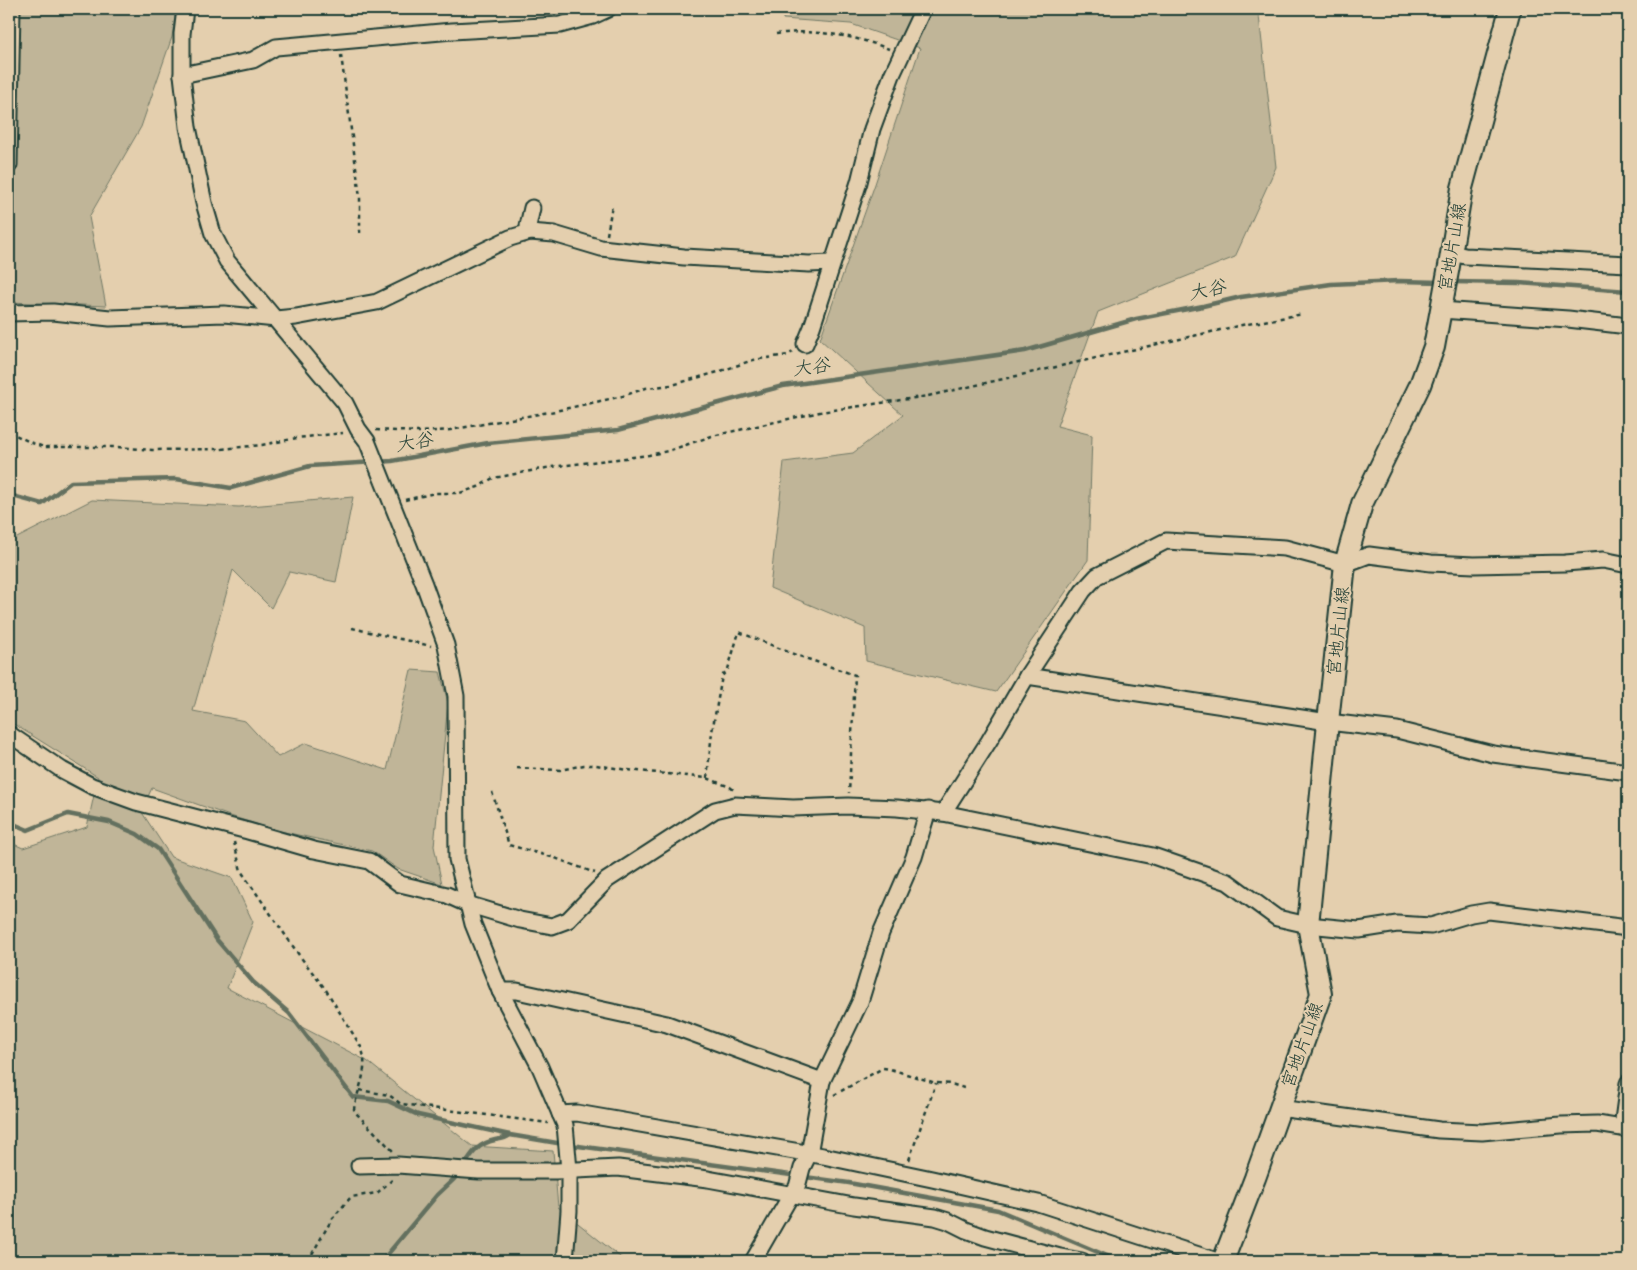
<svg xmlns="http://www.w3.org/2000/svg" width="1637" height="1270" viewBox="0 0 1637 1270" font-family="'Comic Neue','Klee One',sans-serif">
  <rect width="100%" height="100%" fill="#e4cfae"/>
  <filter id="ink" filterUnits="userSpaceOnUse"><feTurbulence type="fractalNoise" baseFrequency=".02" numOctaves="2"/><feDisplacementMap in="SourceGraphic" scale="10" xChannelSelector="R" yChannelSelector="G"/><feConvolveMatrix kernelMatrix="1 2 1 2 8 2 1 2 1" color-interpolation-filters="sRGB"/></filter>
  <g filter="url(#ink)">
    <g fill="#c0b598" stroke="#707966">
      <path d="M9,9H176L172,37L141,127L89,217L106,306L9,302Z"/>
      <path d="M784,9H1247L1259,16L1276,167L1235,257L1098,312L1057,426L1092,435L1088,560L996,692L866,661L865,628L770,588L784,462L853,453L903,415L820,339L875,184L920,48L851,24L783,19Z"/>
      <path d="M353,497L336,582L289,572L271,608L233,570L193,711L245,721L278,757L306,743L387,770L411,670L440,672L448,703L434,846L442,884L398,869L372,851L275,830L227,815L152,788L141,811L171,857L232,878L253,922L227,988L367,1061L472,1146L553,1151L558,1207L625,1261H9V842L23,848L87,827L98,777L9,721V542L92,500L239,507Z"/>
    </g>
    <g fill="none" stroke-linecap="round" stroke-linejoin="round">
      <g stroke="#63705e" stroke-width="4.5">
        <path d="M1452,282L1519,283L1628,291"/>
        <path d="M9,495L42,504L71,482L176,479L231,488L310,466L392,461L488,443L618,430L783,386L1025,351L1136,319L1203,306L1241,297L1331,284L1399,281L1442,282"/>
        <path d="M9,822L28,830L68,814L109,822L137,834L158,849L217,940L253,982L289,1013L353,1097L388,1101L418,1115L510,1135L563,1144"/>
        <path d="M571,1145L849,1183L998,1210L1119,1261"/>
        <path d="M464,1166C472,1153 479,1143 495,1140C501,1139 505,1139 510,1135"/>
        <path d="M382,1261L437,1195L454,1179L460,1172"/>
      </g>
      <g stroke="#1f3d34" stroke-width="19">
        <g id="minor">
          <path d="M185,9L182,34V75L188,127L204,203L213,234L227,261L345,403L358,429L367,441L424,584L446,645L456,696L457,859L473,924L500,991L540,1067L565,1125L569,1170V1211L565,1261"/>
          <path d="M182,75L253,60L276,47L452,31L560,25L593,16L608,9"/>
          <path d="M9,165L12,9"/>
          <path d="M530,232L528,226L532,208"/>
          <path d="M1451,253L1465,256L1628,264"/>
          <path d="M1441,310L1568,319L1628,326"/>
          <path d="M9,313L53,312L110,318L224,314L276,319L296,317L377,302L510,238L530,232L554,234L601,248L684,257L809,264L832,263"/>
          <path d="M805,344L812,327L859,182L872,129L892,75L923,9"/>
          <path d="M1027,676L1328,722L1397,730L1493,754L1628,772"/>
          <path d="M9,734L62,770L92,786L136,802L248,831L314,850L369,861L400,884L447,895L467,904L520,920L552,926L568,920L607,880L715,810L735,805L793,808L848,806L897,808L943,813L1153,856L1228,882L1277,918L1308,925L1359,930L1397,924L1431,926L1471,914L1489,911L1628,928"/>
          <path d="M943,813L989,741L1027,676L1083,591L1097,576L1166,541L1285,548L1345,564L1369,555L1431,563L1474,565L1565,563L1603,560L1628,565"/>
          <path d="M500,991H517L667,1024L822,1081L809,1154L802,1168L797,1187L791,1195L753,1261"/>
          <path d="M822,1081L860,1002L881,933L914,857L928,810"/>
          <path d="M1279,1108L1439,1130L1482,1132L1561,1125L1597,1124L1628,1129"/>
          <path d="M560,1114L577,1113L823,1156L932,1179L1038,1203L1217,1261"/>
          <path d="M1622,1128L1628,1083"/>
          <path d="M359,1166L398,1165L479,1171H556L618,1168L708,1179L854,1206L935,1217L948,1221L966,1230L985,1237L1060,1257L1082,1261"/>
        </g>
      </g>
      <g stroke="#1f3d34" stroke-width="24">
        <path id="major" d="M1223,1261L1255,1178L1321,994L1308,925L1328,722L1345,564L1362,504L1420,385L1434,347L1449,266L1462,188L1510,9"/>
      </g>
      <g stroke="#1f3d34" stroke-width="2.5" stroke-dasharray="4 4" stroke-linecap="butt">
        <path d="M449,9L450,17"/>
        <path d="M776,34C814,29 853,35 889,49"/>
        <path d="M341,55L360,197V233"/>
        <path d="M607,235L612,205"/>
        <path d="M376,430L418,432L450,430L555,411L623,396L646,388L672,385L718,372L753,360L788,355L793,352"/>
        <path d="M9,432L32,443L44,447H117L152,450L221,449L262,445L297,438L343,433"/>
        <path d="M405,500L435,493H460L478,487L493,478L505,476L551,467L649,455L668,451L712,436L820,412L928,396L1242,325L1303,314"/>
        <path d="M352,628L431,646"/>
        <path d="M517,768L560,770L584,765H596L628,770L707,778L730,787L735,791"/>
        <path d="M707,778L712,732L722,676L728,669L739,632L796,655L855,675L849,793"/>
        <path d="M492,792L509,845L555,858L595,873"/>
        <path d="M234,842L241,871L299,955L326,990L361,1047C370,1069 358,1087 354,1109L355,1112L393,1151"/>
        <path d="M359,1090L389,1095L401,1104L548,1123"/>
        <path d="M834,1095L883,1068L890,1069L936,1083L951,1084L964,1088"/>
        <path d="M909,1160L936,1083"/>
        <path d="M308,1261L332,1219L351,1197L377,1193L392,1180"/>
      </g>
      <use href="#minor" stroke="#e4cfae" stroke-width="15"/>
      <use href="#major" stroke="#e4cfae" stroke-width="20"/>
    </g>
  </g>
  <g text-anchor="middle" stroke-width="4" stroke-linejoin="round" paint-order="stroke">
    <g font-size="18" fill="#1f3d34" stroke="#e4cfae">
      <text transform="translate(1452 247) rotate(-80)" y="6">宮地片山線</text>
      <text transform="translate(1338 631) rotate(-84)" y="6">宮地片山線</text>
      <text transform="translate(1302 1045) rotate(-70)" y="6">宮地片山線</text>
    </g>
    <g font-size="19" font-style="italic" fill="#2a463b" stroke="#e4cfae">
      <text transform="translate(1207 289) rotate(-12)" y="7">大谷</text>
      <text transform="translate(811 366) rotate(-8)" y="7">大谷</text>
      <text transform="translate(414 441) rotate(-10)" y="7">大谷</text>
    </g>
  </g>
  <rect width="1637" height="1270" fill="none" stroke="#e4cfae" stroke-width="30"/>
  <rect x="15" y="15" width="1607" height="1240" fill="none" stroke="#1f3d34" stroke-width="2" filter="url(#ink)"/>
</svg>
